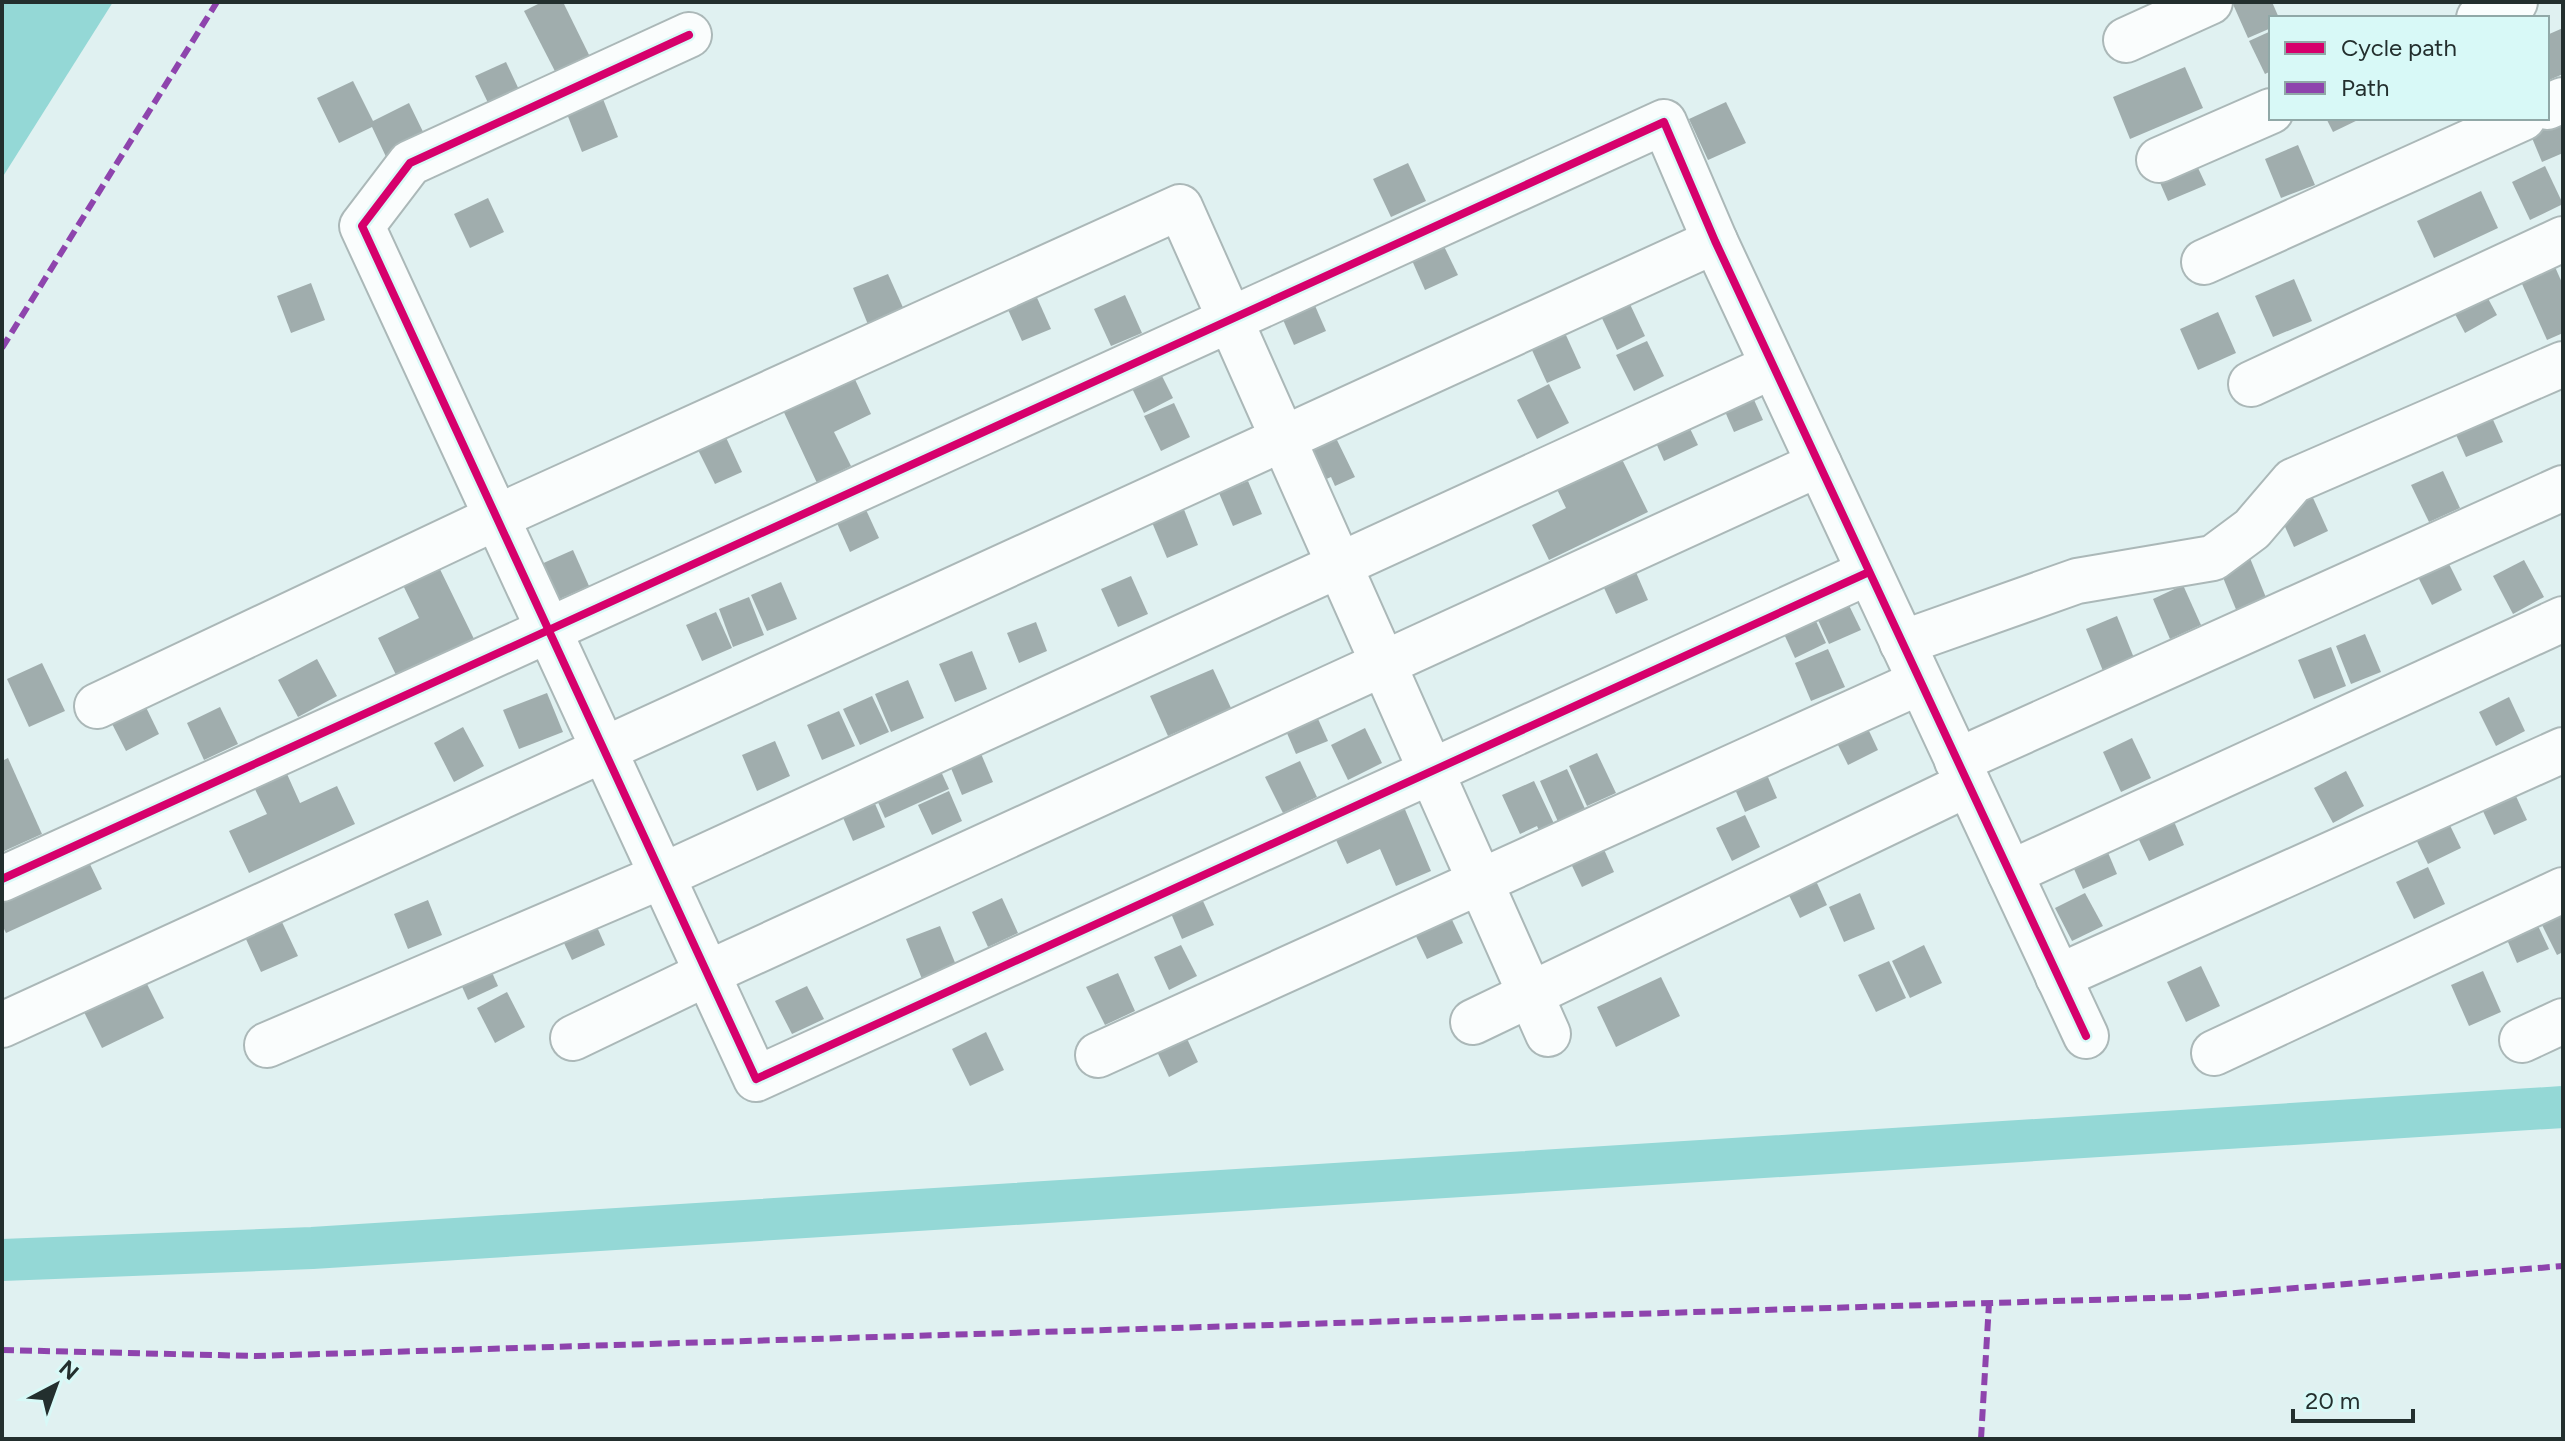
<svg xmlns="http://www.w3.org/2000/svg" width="2565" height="1441" viewBox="0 0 2565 1441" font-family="Figtree,sans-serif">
  <rect width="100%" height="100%" fill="#e0f1f1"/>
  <path fill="#94d8d6" d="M2,2H113L2,178Z"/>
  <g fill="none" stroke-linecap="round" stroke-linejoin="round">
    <path stroke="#94d8d6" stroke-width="42" d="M2,1260L312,1248L2563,1107"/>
  </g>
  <g fill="#a0adad">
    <path d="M542,2H563L594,65L560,81L524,11Z"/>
    <path d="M2232,2H2272L2279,18H2271V28L2248,38Z"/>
    <path d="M2563,28V74L2547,81V35Z"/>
    <path d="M2271,31V71L2265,74L2249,41Z"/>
    <path d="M506,62L521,94L491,109L475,76Z"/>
    <path d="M2185,67L2203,108L2130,139L2113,97Z"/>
    <path d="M353,81L373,121L409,103L428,142L388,161L372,127L339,143L317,98Z"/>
    <path d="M603,99L618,137L582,152L567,114Z"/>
    <path d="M1726,102L1746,143L1708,160L1689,119Z"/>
    <path d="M2563,115V153L2542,162L2527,126Z"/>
    <path d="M2326,118H2362L2333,132Z"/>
    <path d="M2298,145L2315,185L2281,198L2265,159Z"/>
    <path d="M2191,153L2206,185L2168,201L2154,169Z"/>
    <path d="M1408,163L1426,201L1391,217L1373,179Z"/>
    <path d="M2545,166L2563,204L2530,220L2512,182Z"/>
    <path d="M2481,191L2498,228L2434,258L2417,221Z"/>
    <path d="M488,198L504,232L470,248L454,214Z"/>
    <path d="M1438,234L1458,275L1425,290L1407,249Z"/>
    <path d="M2548,251L2563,285V333L2547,340L2514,266Z"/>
    <path d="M888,274L905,312L869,327L853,288Z"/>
    <path d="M2294,279L2312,321L2273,337L2255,296Z"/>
    <path d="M2478,280L2497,315L2465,333L2446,297Z"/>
    <path d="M311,283L325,320L291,333L277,296Z"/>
    <path d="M1034,291L1051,329L1022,341L1005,303Z"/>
    <path d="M1309,292L1326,331L1294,345L1277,306Z"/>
    <path d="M1125,295L1142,333L1111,346L1094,309Z"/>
    <path d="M1628,300L1645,336L1617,350L1600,314Z"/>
    <path d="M2218,312L2236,353L2198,370L2180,329Z"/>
    <path d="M1565,333L1581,368L1547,383L1531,348Z"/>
    <path d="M1647,341L1664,376L1634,391L1616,355Z"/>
    <path d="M1156,364L1173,398L1144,413L1127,378Z"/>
    <path d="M852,373L871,414L834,432L851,466L817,483L781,406Z"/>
    <path d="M1549,384L1569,423L1537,439L1517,400Z"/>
    <path d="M1747,384L1763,420L1734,432L1719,398Z"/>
    <path d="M2485,402L2503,442L2466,457L2448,417Z"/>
    <path d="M1174,403L1190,437L1161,451L1144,416Z"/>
    <path d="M1682,412L1698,445L1664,461L1649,427Z"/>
    <path d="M723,431L742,472L715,484L695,444Z"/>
    <path d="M1335,436L1355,477L1335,486L1331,477L1315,484L1300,452Z"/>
    <path d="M1614,443L1648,512L1549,560L1532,525L1566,508L1550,475Z"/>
    <path d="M2443,471L2460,508L2429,522L2411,485Z"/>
    <path d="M1248,481L1262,514L1233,526L1219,493Z"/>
    <path d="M2309,489L2328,531L2294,547L2275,504Z"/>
    <path d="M861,499L879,538L850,552L832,512Z"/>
    <path d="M1183,507L1198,545L1167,558L1151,520Z"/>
    <path d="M573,550L589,586L555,601L539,565Z"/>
    <path d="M2443,552L2462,590L2432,605L2413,567Z"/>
    <path d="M2250,558L2267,600L2237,612L2220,570Z"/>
    <path d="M2524,560L2544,597L2513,614L2493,576Z"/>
    <path d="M436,561L475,641L398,679L378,638L419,618L400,579Z"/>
    <path d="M1632,563L1648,600L1616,614L1599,577Z"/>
    <path d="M1131,576L1148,614L1118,627L1101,589Z"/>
    <path d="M781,582L797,619L767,631L751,595Z"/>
    <path d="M2183,585L2201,625L2170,639L2153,599Z"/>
    <path d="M1843,593L1861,630L1829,644L1812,607Z"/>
    <path d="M749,597L764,635L733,647L719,609Z"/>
    <path d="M1810,608L1826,643L1795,658L1779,623Z"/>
    <path d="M716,612L732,648L702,661L686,625Z"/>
    <path d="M2117,616L2134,658L2103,671L2086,629Z"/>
    <path d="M1036,622L1047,651L1019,663L1007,633Z"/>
    <path d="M2365,634L2381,672L2351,684L2336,646Z"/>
    <path d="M2331,647L2346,686L2314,699L2298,660Z"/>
    <path d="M1828,649L1845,687L1811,701L1795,663Z"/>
    <path d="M972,651L987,689L955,702L939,664Z"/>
    <path d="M317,659L337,696L298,717L278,680Z"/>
    <path d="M42,663L65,711L29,727L7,679Z"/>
    <path d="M1213,669L1231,708L1168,736L1150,696Z"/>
    <path d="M908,680L924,718L891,732L875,694Z"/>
    <path d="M547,693L563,732L519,749L503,710Z"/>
    <path d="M872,696L889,732L860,745L843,709Z"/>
    <path d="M141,697L159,734L126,751L107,714Z"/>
    <path d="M2509,697L2525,731L2496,746L2479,712Z"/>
    <path d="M220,707L238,744L204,760L187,723Z"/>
    <path d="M1314,710L1328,741L1296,754L1283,724Z"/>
    <path d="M839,711L855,746L822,760L807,725Z"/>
    <path d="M1862,716L1878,750L1848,765L1831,731Z"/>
    <path d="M463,727L484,766L454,782L434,743Z"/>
    <path d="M1365,728L1382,763L1348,780L1331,745Z"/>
    <path d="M2132,738L2151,778L2121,792L2103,752Z"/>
    <path d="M775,741L790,776L757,791L742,755Z"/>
    <path d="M976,742L993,782L962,795L946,756Z"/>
    <path d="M1597,753L1616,793L1587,806L1569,766Z"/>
    <path d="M933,754L949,789L885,818L869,782Z"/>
    <path d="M8,758L42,834L2,852V761Z"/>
    <path d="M1300,761L1317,797L1283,813L1265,777Z"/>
    <path d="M1761,761L1777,798L1745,812L1729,776Z"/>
    <path d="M283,765L300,803L337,786L355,824L249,873L229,831L267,814L250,779Z"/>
    <path d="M1567,769L1586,811L1559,824L1540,781Z"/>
    <path d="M2346,771L2364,806L2333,823L2314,788Z"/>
    <path d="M1534,781L1557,830L1542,837L1537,826L1520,834L1502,795Z"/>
    <path d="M2509,781L2527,820L2494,835L2476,796Z"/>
    <path d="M867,785L885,827L853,841L835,799Z"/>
    <path d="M949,791L962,821L932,835L918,805Z"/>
    <path d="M1401,800L1431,871L1396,886L1380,849L1347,864L1331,829Z"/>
    <path d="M2167,805L2184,845L2149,861L2130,821Z"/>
    <path d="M2442,809L2461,848L2428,864L2409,825Z"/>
    <path d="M1745,815L1760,847L1732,861L1716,828Z"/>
    <path d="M1598,836L1614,872L1582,887L1565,851Z"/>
    <path d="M2101,836L2117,874L2083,889L2066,851Z"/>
    <path d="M86,856L102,889L6,933L2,925V894Z"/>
    <path d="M2428,867L2445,904L2414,919L2396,882Z"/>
    <path d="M1811,870L1827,905L1800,918L1783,883Z"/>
    <path d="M1197,888L1214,925L1182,939L1166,902Z"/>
    <path d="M1860,893L1875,929L1844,942L1829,907Z"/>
    <path d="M2085,893L2103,926L2072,941L2055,908Z"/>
    <path d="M1002,898L1018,933L988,947L972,912Z"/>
    <path d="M428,900L442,935L408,949L394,914Z"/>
    <path d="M2563,902V952L2557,955L2537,915Z"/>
    <path d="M1445,905L1463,943L1427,959L1409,922Z"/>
    <path d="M2529,907L2549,949L2517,963L2499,921Z"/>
    <path d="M589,909L605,945L572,960L555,924Z"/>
    <path d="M281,920L298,956L261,972L245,937Z"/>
    <path d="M940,926L956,965L922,979L906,939Z"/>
    <path d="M1181,945L1197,976L1169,990L1154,957Z"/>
    <path d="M1924,945L1942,983L1910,998L1892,961Z"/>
    <path d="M486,959L498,986L468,1000L455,971Z"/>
    <path d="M1889,961L1906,998L1876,1012L1858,975Z"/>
    <path d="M2201,966L2220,1006L2186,1022L2167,982Z"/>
    <path d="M2483,971L2501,1012L2469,1026L2451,985Z"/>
    <path d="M1118,973L1135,1011L1105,1025L1086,987Z"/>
    <path d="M1661,977L1680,1016L1616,1047L1597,1007Z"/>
    <path d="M146,982L164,1018L102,1048L84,1012Z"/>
    <path d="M807,986L824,1019L792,1034L775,1001Z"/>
    <path d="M507,992L525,1027L495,1043L477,1008Z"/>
    <path d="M1181,1026L1198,1062L1169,1077L1152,1041Z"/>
    <path d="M986,1032L1004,1070L970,1086L952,1049Z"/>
  </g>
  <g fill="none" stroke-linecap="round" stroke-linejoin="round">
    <g stroke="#abb8b8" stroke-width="48">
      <g id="street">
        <path d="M2479,18L2515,2"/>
        <path d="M689,35L410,163L362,226L756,1079L1869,572"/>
        <path d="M2126,40L2210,2"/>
        <path d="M2547,107L2563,100"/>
        <path d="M2159,160L2271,111"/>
        <path d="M2204,262L2523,118"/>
        <path d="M2251,384L2563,239"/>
        <path d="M1902,643L2077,581L2213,558L2252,529L2293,481L2563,364"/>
        <path d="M97,706L497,517L1180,207L1548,1034"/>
        <path d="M1957,761L2563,488"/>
        <path d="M2010,873L2563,619"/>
        <path d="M2,879L1664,122L1715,241L2086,1036"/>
        <path d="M2058,977L2563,750"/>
        <path d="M1473,1022L1968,784"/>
        <path d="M2,1025L1715,241"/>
        <path d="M573,1038L708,973L1819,464"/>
        <path d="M2522,1040L2563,1021"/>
        <path d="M267,1045L662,876L1773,366"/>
        <path d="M2214,1053L2563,890"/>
        <path d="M1098,1055L1920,682"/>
      </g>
    </g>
    <use href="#street" stroke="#fafdfd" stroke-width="44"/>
    <g stroke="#8e44ad" stroke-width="6" stroke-dasharray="12 6" stroke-linecap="butt">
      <path d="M2,348L217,2"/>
      <path d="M2,1350L255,1356L2188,1297L2563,1266"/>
      <path d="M1981,1439L1989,1303"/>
    </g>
    <g stroke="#d8f9f7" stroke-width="13">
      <g id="cycleway">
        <path d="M689,35L410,163L362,226L756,1079L1869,572"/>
        <path d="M2,879L1664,122L1715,241L2086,1036"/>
      </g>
    </g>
    <use href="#cycleway" stroke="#d6006c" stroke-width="8"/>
  </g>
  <rect width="2565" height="1441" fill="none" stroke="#232f2e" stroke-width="8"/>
  <rect x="2269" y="16" width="280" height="104" fill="#d8f9f7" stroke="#90a8a7" stroke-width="2"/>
  <rect x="2285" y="42" width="40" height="12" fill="#d6006c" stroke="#90a8a7" stroke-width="2"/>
  <text x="2341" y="56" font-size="24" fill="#232f2e">Cycle path</text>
  <rect x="2285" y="82" width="40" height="12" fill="#8e44ad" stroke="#90a8a7" stroke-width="2"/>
  <text x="2341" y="96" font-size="24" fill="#232f2e">Path</text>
  <g transform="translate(56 1385) rotate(41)" stroke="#d8f9f7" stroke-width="6" paint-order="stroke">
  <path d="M0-6L14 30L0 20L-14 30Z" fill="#232f2e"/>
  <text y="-12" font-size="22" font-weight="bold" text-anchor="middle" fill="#232f2e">N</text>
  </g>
  <path d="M2293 1409v12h120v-12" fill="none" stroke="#232f2e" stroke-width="4"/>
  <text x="2305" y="1409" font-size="24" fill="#232f2e" stroke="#d8f9f7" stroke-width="6" paint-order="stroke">20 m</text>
</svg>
